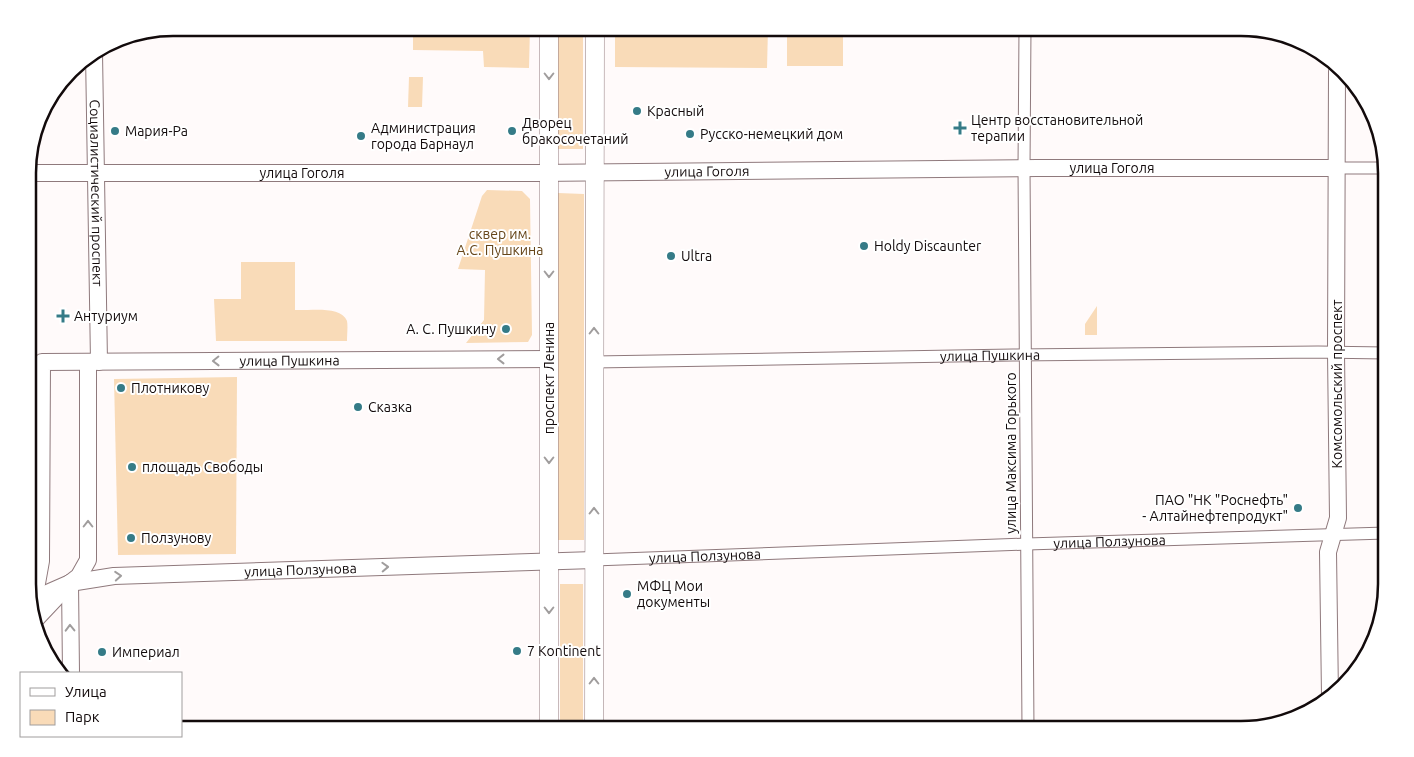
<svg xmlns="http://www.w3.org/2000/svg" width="1414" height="757" viewBox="0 0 1414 757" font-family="Ubuntu,sans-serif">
  <rect width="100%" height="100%" fill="#fffafa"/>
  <g fill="#f9dbb8">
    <path d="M413,28H530L529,68L484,67L483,51L413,50Z"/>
    <rect x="558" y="28" width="25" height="121"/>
    <path d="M615,28H768L767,68L615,67Z"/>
    <rect x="787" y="28" width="56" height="38"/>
    <path d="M409,77H423L422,107H408Z"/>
    <path d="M487,190L522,191L530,199L532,335L528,342L466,343L484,320L485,270L458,269L482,196Z"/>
    <path d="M558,193L584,194V540H557Z"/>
    <path d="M241,262H295V310C309,311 341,305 347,321C348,326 347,335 347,341H216L214,299H241Z"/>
    <path d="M1097,306V335H1085V324Z"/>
    <path d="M237,377L236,554L118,555L114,379Z"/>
    <rect x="560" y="584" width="23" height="142"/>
  </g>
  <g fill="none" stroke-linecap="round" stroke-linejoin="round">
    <g stroke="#8f797c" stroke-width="13">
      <g id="street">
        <path d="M1025,28L1024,168L1028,729"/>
        <path d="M1337,168H1385"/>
        <path d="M28,362H42"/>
        <path id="s1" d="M594,362L1013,355L1318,352L1386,353"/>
        <path id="s2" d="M594,560L1027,544L1386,533"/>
      </g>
    </g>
    <g stroke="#8f797c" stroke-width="18">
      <g id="secondary">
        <path id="s3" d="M94,53L99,362"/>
        <path id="s4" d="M28,173H537L1037,168H1337"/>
        <path d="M70,583L71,673"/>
        <path id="s5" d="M29,601L70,583L114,576L594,560"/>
        <path id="s6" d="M30,607L36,589L41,561L42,362L549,359"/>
        <path d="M35,620L70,583L79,576L88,560V362"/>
        <path d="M1330,696L1328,552L1338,518L1336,353L1337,71"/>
      </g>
    </g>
    <g stroke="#8f797c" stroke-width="19">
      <g id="primary">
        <path d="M549,28V729"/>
        <path d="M594,729L595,28"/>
      </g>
    </g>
    <use href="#street" stroke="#fff" stroke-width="11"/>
    <use href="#secondary" stroke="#fff" stroke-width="16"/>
    <use href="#primary" stroke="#fff" stroke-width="18"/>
    <path stroke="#767070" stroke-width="1" d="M40,632L48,647L49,658"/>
  </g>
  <defs><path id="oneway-chevron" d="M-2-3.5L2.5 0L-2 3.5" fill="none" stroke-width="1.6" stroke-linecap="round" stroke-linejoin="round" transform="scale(1.25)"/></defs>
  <g stroke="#a09d9d">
    <use href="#oneway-chevron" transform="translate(549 76) rotate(90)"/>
    <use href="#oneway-chevron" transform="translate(549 274) rotate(90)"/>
    <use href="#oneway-chevron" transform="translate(594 331) rotate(-90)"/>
    <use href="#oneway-chevron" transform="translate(501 359) rotate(180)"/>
    <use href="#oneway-chevron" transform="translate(216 361) rotate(179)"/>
    <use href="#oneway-chevron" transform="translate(549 460) rotate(90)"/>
    <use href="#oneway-chevron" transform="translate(594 511) rotate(-90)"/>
    <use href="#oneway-chevron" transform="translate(88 524) rotate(-90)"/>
    <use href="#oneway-chevron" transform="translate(385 567) rotate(-2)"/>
    <use href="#oneway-chevron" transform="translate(118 576) rotate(-4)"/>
    <use href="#oneway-chevron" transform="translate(549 610) rotate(90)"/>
    <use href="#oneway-chevron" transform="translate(70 628) rotate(-91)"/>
    <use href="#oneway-chevron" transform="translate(594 681) rotate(-90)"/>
  </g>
  <g fill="#357b87" stroke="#fff" stroke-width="2">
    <circle cx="637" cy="111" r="5"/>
    <path d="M957.5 120.5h5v5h5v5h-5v5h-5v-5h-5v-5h5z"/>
    <circle cx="115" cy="131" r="5"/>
    <circle cx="512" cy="131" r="5"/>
    <circle cx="690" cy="134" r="5"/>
    <circle cx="361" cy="136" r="5"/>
    <circle cx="864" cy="246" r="5"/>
    <circle cx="671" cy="256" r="5"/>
    <path d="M60.5 308.5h5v5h5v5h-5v5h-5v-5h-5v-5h5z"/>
    <circle cx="506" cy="329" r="5"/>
    <circle cx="121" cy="388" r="5"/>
    <circle cx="358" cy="407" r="5"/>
    <circle cx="132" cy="467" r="5"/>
    <circle cx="1298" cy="508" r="5"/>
    <circle cx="131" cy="538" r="5"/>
    <circle cx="627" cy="594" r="5"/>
    <circle cx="517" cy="651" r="5"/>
    <circle cx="102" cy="652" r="5"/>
  </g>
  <g text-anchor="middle" stroke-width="4" stroke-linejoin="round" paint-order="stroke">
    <g font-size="14" fill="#120a0b" stroke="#fff" text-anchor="start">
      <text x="647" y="116">Красный</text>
      <text x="971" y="125">Центр восстановительной<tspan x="971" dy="16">терапии</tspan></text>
      <text x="522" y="128">Дворец<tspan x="522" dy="16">бракосочетаний</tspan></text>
      <text x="371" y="133">Администрация<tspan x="371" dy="16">города Барнаул</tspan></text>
      <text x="125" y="136">Мария-Ра</text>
      <text x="700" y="139">Русско-немецкий дом</text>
      <text x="874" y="251">Holdy Discaunter</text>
      <text x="681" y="261">Ultra</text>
      <text x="74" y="321">Антуриум</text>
      <text x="496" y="334" text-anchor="end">А. С. Пушкину</text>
      <text x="131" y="393">Плотникову</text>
      <text x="368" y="412">Сказка</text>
      <text x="142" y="472">площадь Свободы</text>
      <text x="1288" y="505" text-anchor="end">ПАО "НК "Роснефть"<tspan x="1288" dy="16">- Алтайнефтепродукт"</tspan></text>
      <text x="141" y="543">Ползунову</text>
      <text x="637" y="591">МФЦ Мои<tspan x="637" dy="16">документы</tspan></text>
      <text x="527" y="656">7 Kontinent</text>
      <text x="112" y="657">Империал</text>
    </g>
    <g font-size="14" fill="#120a0b" stroke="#fff">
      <text dy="5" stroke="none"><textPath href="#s4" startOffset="1084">улица Гоголя</textPath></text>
      <text dy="5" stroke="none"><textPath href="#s4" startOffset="679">улица Гоголя</textPath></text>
      <text dy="5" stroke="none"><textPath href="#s4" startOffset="274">улица Гоголя</textPath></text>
      <text dy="5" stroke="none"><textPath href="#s3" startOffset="140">Социалистический проспект</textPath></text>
      <text dy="5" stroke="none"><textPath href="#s1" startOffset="396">улица Пушкина</textPath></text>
      <text dy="5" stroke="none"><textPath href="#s6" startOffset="494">улица Пушкина</textPath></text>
      <text transform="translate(549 378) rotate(-90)" y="5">проспект Ленина</text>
      <text transform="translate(1337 384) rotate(-90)" y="5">Комсомольский проспект</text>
      <text transform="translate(1011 453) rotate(-90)" y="5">улица Максима Горького</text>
      <text dy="5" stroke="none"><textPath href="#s2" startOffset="516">улица Ползунова</textPath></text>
      <text dy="5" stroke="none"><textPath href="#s2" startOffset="111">улица Ползунова</textPath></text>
      <text dy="5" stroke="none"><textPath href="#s5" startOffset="276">улица Ползунова</textPath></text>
    </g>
    <g font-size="14" fill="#66461a" stroke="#fff">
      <text x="500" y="239">сквер им.<tspan x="500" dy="16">А.С. Пушкина</tspan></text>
    </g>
  </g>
  <path d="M0 0H1414V757H0ZM173 36H1241A137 137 0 0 1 1378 173V584A137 137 0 0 1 1241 721H173A137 137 0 0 1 36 584V173A137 137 0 0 1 173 36Z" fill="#fff" fill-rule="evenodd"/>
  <path fill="none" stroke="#120a0b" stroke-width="2.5" d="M173 36H1241A137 137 0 0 1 1378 173V584A137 137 0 0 1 1241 721H173A137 137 0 0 1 36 584V173A137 137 0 0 1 173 36Z"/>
  <rect x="20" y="672" width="162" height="65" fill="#ffffff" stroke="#a09d9d"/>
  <rect x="30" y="688" width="25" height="8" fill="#ffffff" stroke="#a09d9d"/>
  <text x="65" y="697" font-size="15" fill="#120a0b">Улица</text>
  <rect x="30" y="710" width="25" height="15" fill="#f9dbb8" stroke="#a09d9d"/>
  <text x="65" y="722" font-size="15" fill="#120a0b">Парк</text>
</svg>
